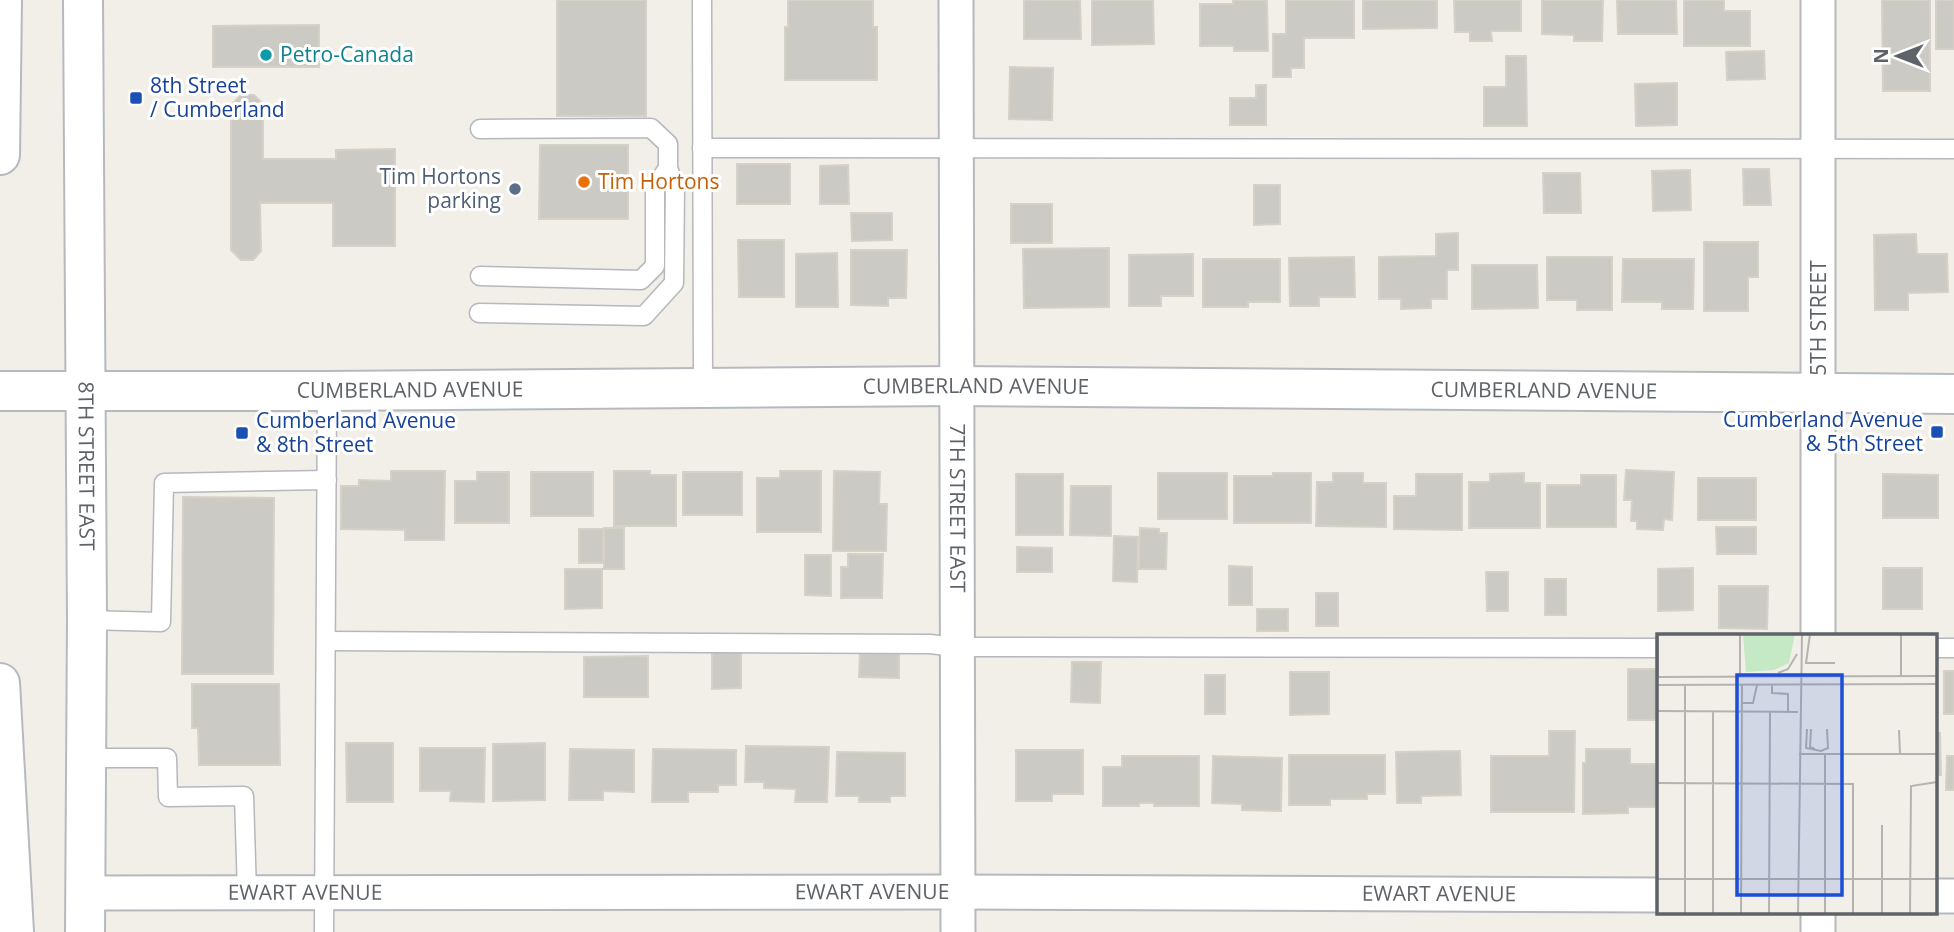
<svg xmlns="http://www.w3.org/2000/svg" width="1954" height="932" viewBox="0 0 1954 932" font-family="'Open Sans',sans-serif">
  <rect width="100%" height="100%" fill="#f1efe8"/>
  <g fill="#cccac5" stroke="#d6d1c6" stroke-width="2">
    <rect x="557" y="0" width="89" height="116"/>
    <path d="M788,0H873V27H877V80H785V27H788Z"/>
    <path d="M1024,0H1080L1081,39H1024Z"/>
    <path d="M1092,0H1153L1154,44L1092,45Z"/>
    <path d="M1233,0H1267L1268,51H1234V46H1200V4H1233Z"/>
    <path d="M1286,0H1354V38H1304V68H1291V77H1273V34H1286Z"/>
    <path d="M1363,0H1437V28L1363,29Z"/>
    <path d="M1454,0H1521V31H1491L1492,41H1470V32H1455Z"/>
    <path d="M1542,0H1603L1602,41H1574V35L1542,34Z"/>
    <path d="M1617,0H1676L1677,34H1618Z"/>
    <path d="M1684,0H1724V11H1750V46H1684Z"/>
    <path d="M1882,0H1930V91H1883Z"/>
    <rect x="1936" y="0" width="18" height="49"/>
    <path d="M319,25V67H213V26Z"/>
    <path d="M1764,51L1765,79L1727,80L1726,52Z"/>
    <path d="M1506,56H1526L1527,126H1484V87H1506Z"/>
    <path d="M1010,67L1053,68L1052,120L1009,119Z"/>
    <path d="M1677,83V125L1636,126L1635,84Z"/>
    <path d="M1256,85H1266V125H1230V98H1256Z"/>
    <path d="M241,95H254L263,104V159H336V150L395,149V246H333V203H260L261,251L253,260H241L231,250V105Z"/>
    <path d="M540,145H628V219H539Z"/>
    <rect x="737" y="164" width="53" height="40"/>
    <path d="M848,165L849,204H820V166Z"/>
    <path d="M1743,169H1769L1771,205H1744Z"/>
    <path d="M1690,170L1691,210L1653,211L1652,171Z"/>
    <path d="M1543,173H1580L1581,213H1544Z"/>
    <path d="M1254,185H1280V224L1254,225Z"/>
    <rect x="1011" y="204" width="41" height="39"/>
    <path d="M851,213H892V240L852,241Z"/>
    <path d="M1458,233V270H1447V299H1431V308L1401,309V299H1379V257L1436,256V234Z"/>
    <path d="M1916,234L1917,254H1947L1948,292L1908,293V310H1875L1874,235Z"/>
    <path d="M738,240H784V297H739Z"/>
    <path d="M1704,242H1758V277H1748V311H1704Z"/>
    <path d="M1109,248V307L1024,308L1023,249Z"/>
    <path d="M851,250H907L906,298H888V306L851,305Z"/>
    <path d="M837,253L838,307H796V254Z"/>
    <path d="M1193,254V296H1161V306H1129V255Z"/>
    <path d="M1354,257L1355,297H1319V306H1290L1289,258Z"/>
    <path d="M1547,257H1612V310H1577V300H1547Z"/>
    <path d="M1203,259H1280V302H1248V307H1203Z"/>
    <path d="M1623,259H1694L1693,309H1662V302H1622Z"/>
    <path d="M1472,265H1537L1538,308L1472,309Z"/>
    <path d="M1626,470L1674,472L1672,520L1664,519L1663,530L1637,529V521H1631L1632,500H1624Z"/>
    <path d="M391,471H445L444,540H405V530L341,529V486H359V480L391,481Z"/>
    <path d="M614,471H650V475H676V526H614Z"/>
    <path d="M780,471H821V532H757V478H780Z"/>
    <path d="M834,471L880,472L879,504H887L886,551H833Z"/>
    <path d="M477,472H509V523H455V481H477Z"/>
    <rect x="531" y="472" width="62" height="44"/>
    <rect x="683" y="472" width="59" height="43"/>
    <rect x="1158" y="473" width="69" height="46"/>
    <path d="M1273,473H1311V523H1234V476H1273Z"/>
    <path d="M1333,473H1363V483H1386V527L1316,526L1317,482H1333Z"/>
    <path d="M1524,473V483H1540V528H1469V482H1490V474Z"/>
    <rect x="1016" y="474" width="47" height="61"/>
    <path d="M1416,474H1462V530L1394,529V496H1416Z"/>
    <path d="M1883,474L1938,475V518H1883Z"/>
    <path d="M1581,475H1616V527H1547V485H1581Z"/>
    <rect x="1698" y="478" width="58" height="42"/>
    <path d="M1071,486H1111V536L1070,535Z"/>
    <path d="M183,497L274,498L273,674H182Z"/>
    <path d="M1716,527H1756V554H1717Z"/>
    <rect x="604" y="528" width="20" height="41"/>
    <path d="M1140,528L1159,529V533H1167L1166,569H1139Z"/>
    <rect x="579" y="529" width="24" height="34"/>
    <path d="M1114,536L1138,537L1137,582L1113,581Z"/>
    <path d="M1017,547L1052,548V572H1017Z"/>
    <path d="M848,554H883L882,598H841V567H848Z"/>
    <path d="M805,555H831V596L805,595Z"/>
    <path d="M1229,566L1252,567V605H1229Z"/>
    <path d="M1693,568V610L1658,611V569Z"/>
    <rect x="1883" y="568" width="39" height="41"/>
    <path d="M565,569H602V608L565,609Z"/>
    <path d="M1486,572H1508V611H1487Z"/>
    <rect x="1545" y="579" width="21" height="36"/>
    <path d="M1719,586H1768L1767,629L1719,628Z"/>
    <rect x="1316" y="593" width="22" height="33"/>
    <rect x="1257" y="609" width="31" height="22"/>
    <path d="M712,652H741V688L712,689Z"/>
    <path d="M860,653L899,654V678L859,677Z"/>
    <path d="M648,656V697H584V657Z"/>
    <path d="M1072,662H1101L1100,703L1071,702Z"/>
    <rect x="1628" y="669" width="30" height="51"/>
    <rect x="1944" y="671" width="10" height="43"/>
    <path d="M1290,672H1329V714L1290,715Z"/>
    <rect x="1205" y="675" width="20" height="39"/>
    <path d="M192,684H279L280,765H199L198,728H192Z"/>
    <path d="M1549,731H1575L1574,812H1491V756H1549Z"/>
    <path d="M1935,733H1940L1941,775H1935Z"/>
    <path d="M346,743H393V802H347Z"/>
    <path d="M545,743V800L493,801V744Z"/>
    <path d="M746,746L829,747L827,802H795L796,789L764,788V782H745Z"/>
    <path d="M420,748H485L484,802L450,801L451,791H420Z"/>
    <path d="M570,749L634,750V792L603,791V800H569Z"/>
    <path d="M653,749L736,750V785H718V792H688V802H652Z"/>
    <path d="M1586,749H1630V764H1658V807H1628V813L1583,814V763H1586Z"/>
    <path d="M1016,750H1083V794H1052V801H1016Z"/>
    <path d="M1460,751L1461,795L1421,796V803H1397L1396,752Z"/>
    <path d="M837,752L905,753V796H890V802H859V796H836Z"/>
    <path d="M1289,755H1385V794H1367V799H1330V805H1289Z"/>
    <path d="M1122,756H1199V806H1154V803H1139V806H1103V767H1122Z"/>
    <path d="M1213,756L1282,758L1281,811L1242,810V804L1212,803Z"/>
    <path d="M1947,756H1954V790H1946Z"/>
  </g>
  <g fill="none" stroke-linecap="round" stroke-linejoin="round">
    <g stroke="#b5b8bc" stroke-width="21">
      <g id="service">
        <path d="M702,0L703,388"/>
        <path d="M702,148L1954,149"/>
        <path d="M480,276L641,280L655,266V187L668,168"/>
        <path d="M479,313L644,316L674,283L675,187L668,168V144L651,128L480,129"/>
        <path d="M87,620L161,622L164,483L327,480"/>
        <path d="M326,641L930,644L956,647L1658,648"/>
        <path d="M1935,648H1954"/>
        <path d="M86,758H167L168,797L244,796L247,893"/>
        <path d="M324,932L327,391"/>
      </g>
    </g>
    <g stroke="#b5b8bc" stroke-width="37">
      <g id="minor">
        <path id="s1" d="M956,0L958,932"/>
        <path d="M1818,0V636"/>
        <path id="s2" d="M86,893L957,892L1658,895"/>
        <path d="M1935,896H1954"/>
        <path d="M1818,913V932"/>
      </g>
    </g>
    <g stroke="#b6babf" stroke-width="42">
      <g id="secondary">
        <path id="s3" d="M83,0L87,620L85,932"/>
        <path d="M0,155L2,0"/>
        <path id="s4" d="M0,391H327L956,386L1954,394"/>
        <path d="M0,683L14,932"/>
      </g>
    </g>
    <use href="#service" stroke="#fff" stroke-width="18"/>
    <use href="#minor" stroke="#fff" stroke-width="33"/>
    <use href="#secondary" stroke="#fff" stroke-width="38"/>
  </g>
  <circle fill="#0f9aa8" stroke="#fff" stroke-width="2.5" cx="266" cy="55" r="7"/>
  <g fill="#1a4fb4" stroke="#fff" stroke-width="2.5">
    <rect x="129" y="91" width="14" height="14" rx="3.5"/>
    <rect x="1930" y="425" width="14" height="14" rx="3.5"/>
    <rect x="235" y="426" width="14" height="14" rx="3.5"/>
  </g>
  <circle fill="#e8710a" stroke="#fff" stroke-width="2.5" cx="584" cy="182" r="7"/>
  <circle fill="#5c6f8a" stroke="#fff" stroke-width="2.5" cx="515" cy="189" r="7"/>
  <g text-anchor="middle" stroke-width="6" stroke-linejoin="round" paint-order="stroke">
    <g font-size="21" fill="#0d838f" stroke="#fff" text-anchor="start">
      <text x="280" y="62">Petro-Canada</text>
    </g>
    <g font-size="21" fill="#164399" stroke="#fff" text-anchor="start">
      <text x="150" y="93">8th Street<tspan x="150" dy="24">/ Cumberland</tspan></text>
      <text x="1923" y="427" text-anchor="end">Cumberland Avenue<tspan x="1923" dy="24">&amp; 5th Street</tspan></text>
      <text x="256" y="428">Cumberland Avenue<tspan x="256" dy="24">&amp; 8th Street</tspan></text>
    </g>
    <g font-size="21" fill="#4e5e75" stroke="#fff" text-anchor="end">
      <text x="501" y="184">Tim Hortons<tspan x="501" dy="24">parking</tspan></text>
    </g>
    <g font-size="21" fill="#c56008" stroke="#fff" text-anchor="start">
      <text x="598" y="189">Tim Hortons</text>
    </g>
    <g font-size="21" fill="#5f6368" stroke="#fff">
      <text transform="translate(1819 318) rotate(-90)" y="7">5TH STREET</text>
      <text dy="7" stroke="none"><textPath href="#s4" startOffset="976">CUMBERLAND AVENUE</textPath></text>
      <text dy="7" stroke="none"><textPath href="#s4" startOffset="410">CUMBERLAND AVENUE</textPath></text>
      <text dy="7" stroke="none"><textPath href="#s4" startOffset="1544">CUMBERLAND AVENUE</textPath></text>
      <text dy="7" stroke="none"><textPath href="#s3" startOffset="466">8TH STREET EAST</textPath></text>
      <text dy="7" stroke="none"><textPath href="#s1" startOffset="508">7TH STREET EAST</textPath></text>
      <text dy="7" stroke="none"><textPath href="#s2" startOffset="786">EWART AVENUE</textPath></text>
      <text dy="7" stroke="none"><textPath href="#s2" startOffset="219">EWART AVENUE</textPath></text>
      <text dy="7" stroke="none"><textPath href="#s2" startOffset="1353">EWART AVENUE</textPath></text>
    </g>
  </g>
  <g transform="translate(1657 634)">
    <rect width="280" height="280" fill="#f1efe8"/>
    <path d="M86,0H138L132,29L117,36L89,38Z" fill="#c5e8c5"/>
    <path fill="none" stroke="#b3b3b1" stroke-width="2" d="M83,0V43M153,0L149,29H178M121,39L131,35L140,20M244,42V0M0,43L280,42M1,45V0M0,51L280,50M115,51V59L131,60V78M85,69H96L100,51M0,77L141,78M150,95L149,114L164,117L171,114L170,95M154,95L153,113L158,115M242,96L243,120M142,120H280M0,149L196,150V280M0,245H280M28,280V51M56,280V78M84,280L85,51M112,280L113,78M141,280L145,0M168,280V120M225,280V191M253,280L254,152L280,148"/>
    <path fill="#1d4ed8" fill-opacity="0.15" stroke="#1d4ed8" stroke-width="3.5" d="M80,41H185V261H80Z"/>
    <rect width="280" height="280" fill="none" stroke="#5f6368" stroke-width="3.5"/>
  </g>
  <g transform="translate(1898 56) rotate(270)" stroke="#ffffff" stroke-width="5" paint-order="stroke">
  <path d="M0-5L12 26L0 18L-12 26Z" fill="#5f6368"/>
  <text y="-10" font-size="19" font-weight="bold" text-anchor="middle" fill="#5f6368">N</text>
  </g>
</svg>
